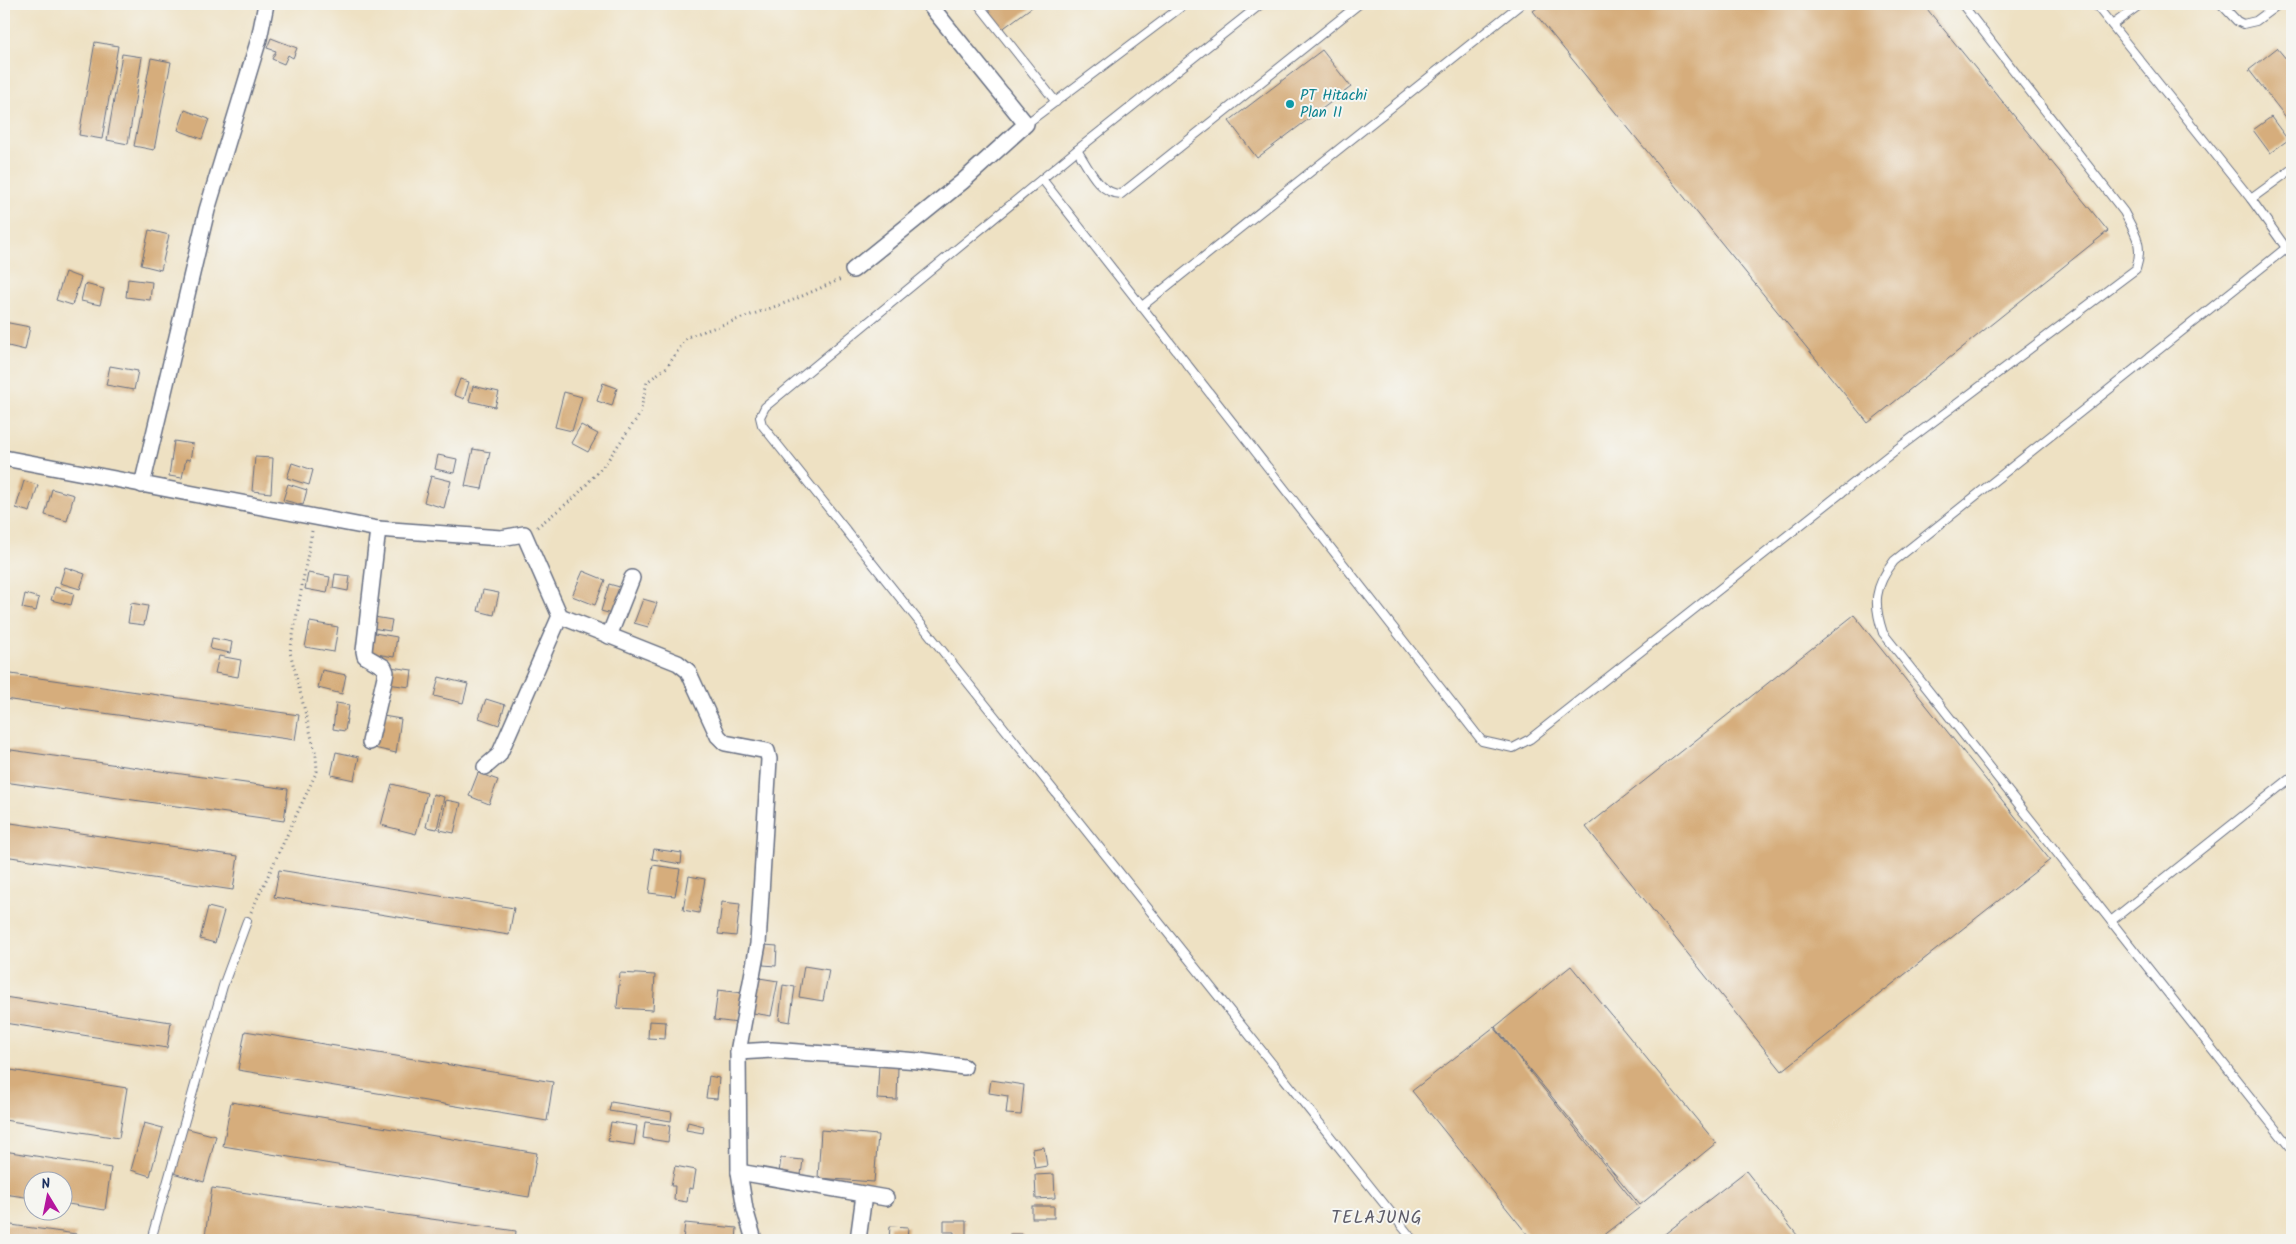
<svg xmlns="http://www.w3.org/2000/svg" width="2296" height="1244" viewBox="0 0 2296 1244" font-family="Kalam,sans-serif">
  <rect width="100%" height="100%" fill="#f6f6f2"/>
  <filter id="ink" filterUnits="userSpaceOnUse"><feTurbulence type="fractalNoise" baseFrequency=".02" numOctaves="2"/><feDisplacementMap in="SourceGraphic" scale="10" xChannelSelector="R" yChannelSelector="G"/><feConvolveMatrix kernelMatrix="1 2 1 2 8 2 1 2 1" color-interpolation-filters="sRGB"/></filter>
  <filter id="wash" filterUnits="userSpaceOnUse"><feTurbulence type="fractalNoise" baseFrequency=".0096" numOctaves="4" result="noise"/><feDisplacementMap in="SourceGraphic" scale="20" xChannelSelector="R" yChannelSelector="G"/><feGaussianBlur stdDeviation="1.12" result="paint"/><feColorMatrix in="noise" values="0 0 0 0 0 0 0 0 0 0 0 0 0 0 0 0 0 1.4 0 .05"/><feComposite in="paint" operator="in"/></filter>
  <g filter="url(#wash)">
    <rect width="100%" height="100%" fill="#eee1c3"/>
    <g id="blocks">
      <g fill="#d6ad7b">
        <path d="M981,4H1036L1001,30Z"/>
        <path d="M1542,4H1923L2108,231L1868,423L1533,11Z"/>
        <path d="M271,38L297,48L293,58L288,55L284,64L272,59L276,51L267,48Z"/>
        <path d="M95,42L118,46L102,139L79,135Z"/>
        <path d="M2277,48L2292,66V125L2249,70Z"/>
        <path d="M1322,50L1351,87L1257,158L1229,121Z"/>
        <path d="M122,54L142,57L128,144L107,140Z"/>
        <path d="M151,58L171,62L154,150L134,146Z"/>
        <path d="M185,110L209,119L202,139L178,130Z"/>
        <path d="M2271,117L2288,140L2270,153L2253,130Z"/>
        <path d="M149,230L169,235L161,270L141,265Z"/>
        <path d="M65,272L81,278L72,305L56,300Z"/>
        <path d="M128,279L152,282L150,300L126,297Z"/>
        <path d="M85,284L104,289L100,305L81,301Z"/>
        <path d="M4,322L30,327L25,350L4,345Z"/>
        <path d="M110,366L138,371L134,390L106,385Z"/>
        <path d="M460,379L469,382L464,399L454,395Z"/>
        <path d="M603,383L617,388L612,406L597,401Z"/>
        <path d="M473,386L499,392L495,407L469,401Z"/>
        <path d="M564,392L582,397L572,431L555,427Z"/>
        <path d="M581,425L598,434L588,452L571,443Z"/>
        <path d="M174,441L193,444L190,460L186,459L182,478L169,476Z"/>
        <path d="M473,449L490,452L482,489L465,486Z"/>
        <path d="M438,455L457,459L454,473L435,469Z"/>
        <path d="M255,457L273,458L271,493L252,491Z"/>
        <path d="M292,463L313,470L309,485L287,478Z"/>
        <path d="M431,476L451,481L444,508L424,502Z"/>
        <path d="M24,481L38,485L30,512L16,508Z"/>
        <path d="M288,484L307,490L303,505L283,500Z"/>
        <path d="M52,489L74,495L67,521L45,515Z"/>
        <path d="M65,567L85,574L80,589L60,583Z"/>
        <path d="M583,571L605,580L595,605L572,596Z"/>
        <path d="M308,573L330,577L327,593L305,589Z"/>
        <path d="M335,574L350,576L348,591L333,588Z"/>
        <path d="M609,584L623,588L615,615L601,611Z"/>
        <path d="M55,587L74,593L71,605L51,600Z"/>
        <path d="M483,590L499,593L494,615L478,611Z"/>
        <path d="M25,594L39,598L36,611L22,608Z"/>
        <path d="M643,599L657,603L648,627L634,623Z"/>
        <path d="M131,603L148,606L144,625L128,623Z"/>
        <path d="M1854,615L2050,860L1782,1071L1586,827Z"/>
        <path d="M374,617L392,620L390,631L372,628Z"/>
        <path d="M310,622L338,627L334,652L305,647Z"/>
        <path d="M369,632L397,637L394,657L365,652Z"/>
        <path d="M212,638L232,642L230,653L210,649Z"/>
        <path d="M219,656L241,660L238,677L215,673Z"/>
        <path d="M390,667L412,670L410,687L387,684Z"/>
        <path d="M322,670L346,675L342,694L318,688Z"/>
        <path d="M4,673L299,715L295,740L4,699Z"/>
        <path d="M439,677L468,684L463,703L434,696Z"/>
        <path d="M486,699L505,705L499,725L479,718Z"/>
        <path d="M336,703L349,705L345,731L333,729Z"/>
        <path d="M383,716L401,719L396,753L374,748L377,731H381Z"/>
        <path d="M4,749L288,789L284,821L4,782Z"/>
        <path d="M336,752L359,757L354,780L331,775Z"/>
        <path d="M478,773L498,780L489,804L469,796Z"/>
        <path d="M392,784L427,793L416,834L381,825Z"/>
        <path d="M433,794L444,797L437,829L426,827Z"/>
        <path d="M446,800L461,803L454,833L440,830Z"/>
        <path d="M4,822L238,856L233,890L4,856Z"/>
        <path d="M654,849L682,853L681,864L652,859Z"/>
        <path d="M653,865L680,869L675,896L649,893Z"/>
        <path d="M279,870L514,908L509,935L274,897Z"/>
        <path d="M689,876L705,879L699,913L683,910Z"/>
        <path d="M722,902L740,904L736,936L718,934Z"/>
        <path d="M208,907L224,911L215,943L200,939Z"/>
        <path d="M764,945L777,946L776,966L763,965Z"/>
        <path d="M804,966L829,970L823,1001L799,997Z"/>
        <path d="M1571,966L1716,1143L1640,1205L1495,1027Z"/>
        <path d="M620,973L655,975L653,1010L617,1008Z"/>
        <path d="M753,977L778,981L771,1016L747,1012Z"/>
        <path d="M783,985L795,987L790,1022L779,1020Z"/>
        <path d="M718,990L743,993L738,1023L714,1020Z"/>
        <path d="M4,997L171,1022L167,1048L4,1023Z"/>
        <path d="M649,1021L666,1022L665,1039L648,1038Z"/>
        <path d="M1494,1027L1639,1208L1598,1240H1532L1412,1091Z"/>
        <path d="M245,1031L553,1082L547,1121L238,1070Z"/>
        <path d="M879,1065L898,1066L897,1100L877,1099Z"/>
        <path d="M4,1069L127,1088L119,1138L4,1120Z"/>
        <path d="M709,1076L719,1078L717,1099L706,1098Z"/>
        <path d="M991,1080L1024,1085L1021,1115L1006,1114L1008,1096L989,1093Z"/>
        <path d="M231,1102L537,1153L529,1197L223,1146Z"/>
        <path d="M611,1102L672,1112L671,1121L609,1111Z"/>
        <path d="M611,1122L637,1126L634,1145L608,1141Z"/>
        <path d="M645,1122L670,1125L668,1142L643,1138Z"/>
        <path d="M688,1122L704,1126L703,1133L686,1130Z"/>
        <path d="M144,1123L163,1128L150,1176L131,1170Z"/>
        <path d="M185,1128L216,1136L204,1182L173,1173Z"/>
        <path d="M821,1130L878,1135L874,1182L818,1178Z"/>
        <path d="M1044,1147L1047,1166L1035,1168L1032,1149Z"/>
        <path d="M4,1151L111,1168L105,1210L62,1203V1182H32V1198L4,1194Z"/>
        <path d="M781,1158L803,1160L801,1175L779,1173Z"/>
        <path d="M675,1166L696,1170L693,1189L689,1188L687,1202L674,1200L675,1186H671Z"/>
        <path d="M1746,1171L1801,1240H1657Z"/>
        <path d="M1054,1174L1055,1198L1036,1199L1035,1175Z"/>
        <path d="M212,1188L516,1231L515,1240H238L205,1236Z"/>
        <rect x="1032" y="1206" width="22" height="12"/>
        <path d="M944,1221H966V1240H954V1232H944Z"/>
        <path d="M685,1223L737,1228L736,1240H683Z"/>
        <path d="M4,1224L76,1234L75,1240H4Z"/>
        <path d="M890,1226L908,1227L907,1240H889Z"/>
        <rect x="1010" y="1234" width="13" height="6"/>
      </g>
    </g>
  </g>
  <g filter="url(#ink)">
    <use href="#blocks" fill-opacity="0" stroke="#656d81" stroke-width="1"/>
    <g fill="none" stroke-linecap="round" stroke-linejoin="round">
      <g stroke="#656d81" stroke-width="10">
        <g id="service">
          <path d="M978,4L1056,102"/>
          <path d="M1261,4L1077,150L765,407L760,417L762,425L1413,1240"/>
          <path d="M2095,4L2251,199L2292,256"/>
          <path d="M2221,4L2237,21L2243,24L2256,21L2279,4"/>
          <path d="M2112,25L2141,4"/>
          <path d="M1026,124L1185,4"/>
          <path d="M1077,150C1088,167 1099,194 1121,194L1359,4"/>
          <path d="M1042,179L1482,741L1513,748L1530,739L1893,452L2136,269C2144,245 2135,233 2124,212L1962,4"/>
          <path d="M2251,199L2292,169"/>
          <path d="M2286,248L1894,561C1874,587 1873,603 1883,633L2292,1150"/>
          <path d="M1141,307L1521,4"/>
          <path d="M2111,921L2292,777"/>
          <path d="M151,1240L223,986L247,921"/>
        </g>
      </g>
      <g stroke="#656d81" stroke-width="18">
        <g id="minor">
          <path d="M853,270L962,182L1026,124L929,4"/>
          <path d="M4,458L378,529L501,538L524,534L560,616L678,663L688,671L718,736L725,743L767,751L769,759L758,944L738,1052L739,1172L745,1209L754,1240"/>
          <path d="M142,485L207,210L259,39L266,4"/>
          <path d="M609,636L632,578"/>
          <path d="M370,742L386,672L384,667L365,656L364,651L378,529"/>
          <path d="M485,767L499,755L560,616"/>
          <path d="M738,1052L772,1050L919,1061L964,1067"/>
          <path d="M739,1172L886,1198"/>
          <path d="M858,1240L864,1195"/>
        </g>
      </g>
      <g stroke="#656d81" stroke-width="3" stroke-dasharray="1 4" stroke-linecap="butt">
        <path d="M537,527L575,497L605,464L640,414L647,382L667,367L687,337L791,301L841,279"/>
        <path d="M251,912L317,771L316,755L290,652L312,531"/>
      </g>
      <use href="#service" stroke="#fff" stroke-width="8"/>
      <use href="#minor" stroke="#fff" stroke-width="15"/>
    </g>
  </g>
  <circle fill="#0f9aa8" stroke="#f6f6f2" stroke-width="2" cx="1290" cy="104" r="5"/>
  <g text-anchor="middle" stroke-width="4" stroke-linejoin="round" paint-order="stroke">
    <g font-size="15" fill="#0d838f" stroke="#f6f6f2" text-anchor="start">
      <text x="1300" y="100">PT Hitachi<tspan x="1300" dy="17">Plan II</tspan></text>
    </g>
    <g font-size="18" letter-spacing="1" fill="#5c5b68" stroke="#f6f6f2">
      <text x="1377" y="1223">TELAJUNG</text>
    </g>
  </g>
  <rect width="2296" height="1244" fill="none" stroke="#f6f6f2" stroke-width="20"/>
  <g transform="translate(48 1196) rotate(350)"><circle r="24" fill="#f6f6f2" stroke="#9ea6b7"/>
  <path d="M0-4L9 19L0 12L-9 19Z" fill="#b5179e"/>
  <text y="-8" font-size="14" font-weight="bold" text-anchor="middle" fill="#1b2f5e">N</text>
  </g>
</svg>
